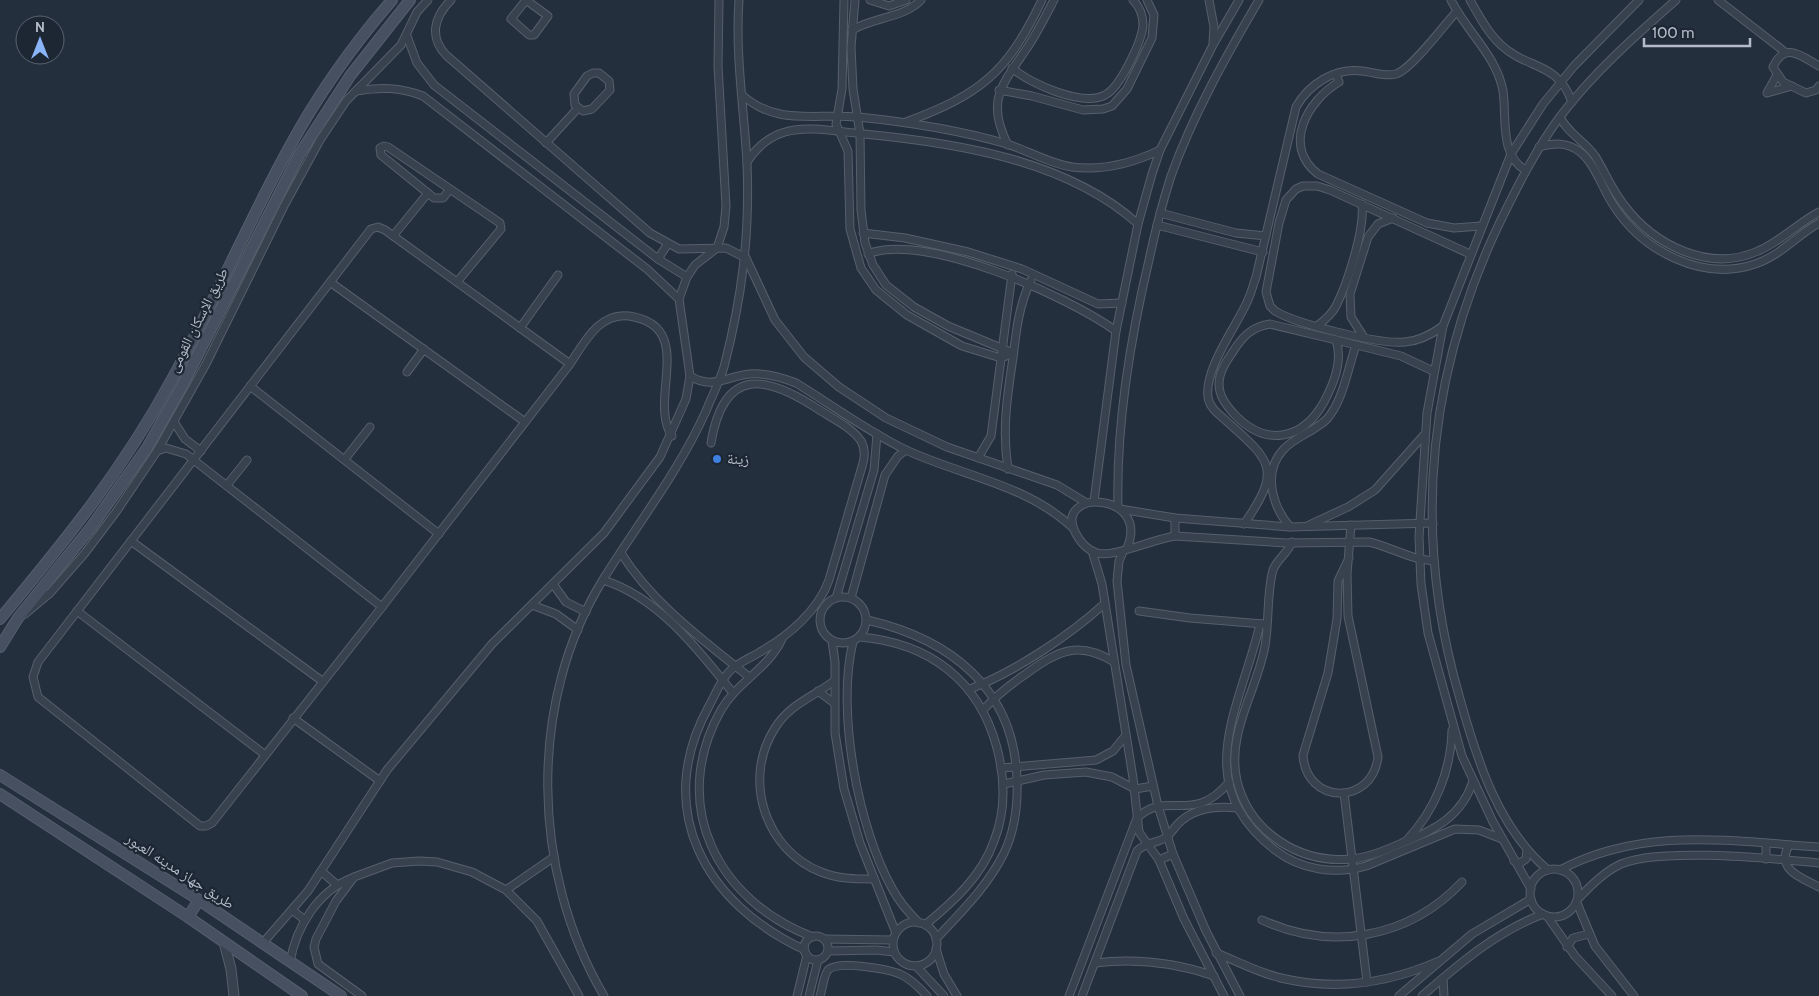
<svg xmlns="http://www.w3.org/2000/svg" width="1819" height="996" viewBox="0 0 1819 996" font-family="Cabin,'Noto Naskh Arabic',sans-serif">
  <rect width="100%" height="100%" fill="#242f3e"/>
  <g fill="none" stroke-linecap="round" stroke-linejoin="round">
    <g stroke="#565f6c" stroke-width="9">
      <g id="minor">
        <path d="M451,0C434,17 429,37 446,55L650,233L679,249L726,248L746,258L775,320L804,357L839,387L886,418L947,447L1057,485L1085,502"/>
        <path d="M526,0L548,16L534,35H529L511,19Z"/>
        <path d="M844,0L842,89L836,124L848,151L850,229L861,268L876,290L907,315L962,346L1001,358L1013,353L948,326L914,307L886,285L873,265L865,243L861,210L860,134L853,89L851,47L855,0"/>
        <path d="M870,0L889,6L906,0"/>
        <path d="M1209,0L1214,27L1213,42"/>
        <path d="M1451,0C1466,31 1497,56 1503,91C1507,117 1499,154 1525,170"/>
        <path d="M1470,0C1479,16 1488,33 1501,45C1528,70 1557,61 1572,102"/>
        <path d="M1718,0L1785,52"/>
        <path d="M852,30C874,17 904,18 921,0"/>
        <path d="M407,36L417,63L434,85L658,259L687,277"/>
        <path d="M1819,66C1801,56 1785,41 1773,67L1783,82L1806,93L1816,90L1819,86"/>
        <path d="M1012,68C1030,84 1083,107 1105,95C1120,88 1142,41 1143,25C1143,15 1140,7 1133,0"/>
        <path d="M593,73H599L609,81L610,90L592,109L583,111L575,105L574,94L587,76Z"/>
        <path d="M1336,74L1339,82C1307,101 1282,146 1318,174L1427,223L1454,228L1481,226"/>
        <path d="M1777,75L1767,93L1792,86"/>
        <path d="M999,90L1032,96L1083,110L1103,109L1112,106L1127,89L1152,38L1154,15L1147,0"/>
        <path d="M356,91C380,87 400,87 423,96L647,269L679,299"/>
        <path d="M742,95C777,126 814,113 858,117C908,122 959,130 1007,144C1029,151 1050,164 1072,167C1103,171 1133,163 1160,150"/>
        <path d="M1560,117C1568,134 1584,140 1595,156C1605,172 1612,190 1624,205C1654,245 1709,273 1758,251C1780,242 1798,223 1819,212"/>
        <path d="M906,122C981,94 1007,73 1042,0"/>
        <path d="M546,143L578,108"/>
        <path d="M1008,145C986,102 1001,86 1025,51C1036,35 1045,17 1054,0"/>
        <path d="M1539,147C1554,143 1566,142 1579,151C1596,164 1602,189 1614,206C1643,251 1702,282 1755,264C1780,256 1797,235 1819,223"/>
        <path d="M747,162C756,148 768,137 785,132C809,125 839,132 864,134C957,143 1067,160 1138,224"/>
        <path d="M450,189L443,198H434L381,155L380,148L384,146L388,147L500,223L501,229L457,282"/>
        <path d="M1160,213L1236,233L1266,236"/>
        <path d="M1157,225L1263,252"/>
        <path d="M863,233L905,238L968,252L1022,269L1098,304L1122,303"/>
        <path d="M393,236L428,193"/>
        <path d="M868,254C924,231 1069,297 1116,331"/>
        <path d="M658,259L667,245"/>
        <path d="M330,282L525,422"/>
        <path d="M1270,324L1336,340C1343,361 1334,383 1324,402C1302,441 1265,447 1234,414C1226,405 1219,396 1219,384C1219,372 1226,362 1232,353C1242,337 1251,327 1270,324Z"/>
        <path d="M1317,326C1325,320 1332,314 1336,306C1348,282 1365,229 1362,204"/>
        <path d="M1443,326C1432,334 1420,341 1405,342C1381,345 1296,324 1275,311L1270,306L1266,292L1279,223L1286,200L1296,189L1303,186H1317L1330,190L1470,254"/>
        <path d="M520,328L558,275"/>
        <path d="M1363,336L1351,317L1350,294L1368,237L1378,224L1393,218"/>
        <path d="M1336,340L1401,356L1433,371"/>
        <path d="M570,364L385,230L378,227L371,229L38,662L33,677L38,697L200,826H206L212,823L382,607L570,364C584,343 599,312 629,316C698,326 647,400 672,436"/>
        <path d="M407,372L424,349"/>
        <path d="M690,376C712,390 727,376 750,374C766,373 781,377 796,383C832,405 867,431 906,450C962,476 1026,484 1073,528"/>
        <path d="M250,386L439,534"/>
        <path d="M174,422L185,439L201,451"/>
        <path d="M711,443C724,365 767,375 821,411C834,419 852,428 861,441C865,448 865,455 863,463L829,580C818,611 788,636 760,652C749,659 736,663 728,673C720,682 715,695 709,706C652,809 705,904 805,950"/>
        <path d="M157,451L166,448L186,454L382,607"/>
        <path d="M978,458L991,436L1012,274"/>
        <path d="M345,459L370,427"/>
        <path d="M1008,469C1002,431 1007,396 1013,358C1016,331 1019,305 1031,280"/>
        <path d="M227,485L247,460"/>
        <path d="M1094,501L1116,331L1138,224L1152,174L1160,150L1213,45L1239,0"/>
        <path d="M1118,507C1116,425 1130,340 1149,260C1155,232 1162,204 1171,176C1193,115 1226,56 1259,0"/>
        <path d="M1120,509L1175,518L1290,527L1433,523"/>
        <path d="M1244,524C1285,466 1268,459 1223,418C1216,412 1209,406 1208,397C1204,369 1236,327 1247,302C1251,294 1253,285 1256,277L1296,107C1309,84 1334,68 1362,71C1373,72 1385,77 1396,74C1411,70 1445,24 1457,11"/>
        <path d="M1309,525L1348,507L1375,490L1424,435"/>
        <path d="M1290,527C1273,507 1262,473 1283,450C1294,437 1314,432 1327,419C1343,401 1348,368 1356,345"/>
        <path d="M1175,536V518"/>
        <path d="M131,541L322,681"/>
        <path d="M1292,542C1288,553 1277,559 1273,570C1267,590 1269,623 1265,646C1257,691 1226,733 1237,781C1250,833 1300,864 1352,859C1370,857 1386,850 1402,843C1435,830 1462,816 1473,781"/>
        <path d="M1127,548C1151,492 1054,488 1075,532C1080,542 1087,550 1097,553C1113,558 1154,539 1175,536L1287,543L1369,542C1391,547 1411,560 1434,561"/>
        <path d="M1092,551L1102,584L1133,778L1139,832L1159,860L1184,919L1224,996"/>
        <path d="M1123,552L1119,561L1117,581L1126,665L1158,806L1173,854L1206,931L1240,996"/>
        <path d="M621,553C652,603 703,640 749,677"/>
        <path d="M1349,558L1338,581L1337,619L1328,673L1303,755C1306,805 1372,806 1378,757L1348,616L1347,574L1351,525"/>
        <path d="M603,580C658,597 698,649 733,693"/>
        <path d="M553,584L566,602L586,612"/>
        <circle cx="843" cy="620" r="23"/>
        <path d="M836,598L874,470L877,434"/>
        <path d="M851,598L885,475L898,456L906,450"/>
        <path d="M532,605L556,614L578,630"/>
        <path d="M77,611L264,754"/>
        <path d="M1139,611L1190,618L1263,624"/>
        <path d="M25,614L50,593L85,553L116,512L157,451L206,364L285,204L320,140L346,101L401,45L417,12L428,0"/>
        <path d="M867,620C950,639 1014,688 1017,779C1018,805 1015,830 1004,853C988,886 960,913 936,939"/>
        <path d="M1260,624C1241,707 1188,783 1275,850C1301,870 1335,875 1366,866L1455,829L1479,830L1502,839"/>
        <path d="M860,637C929,643 979,680 997,748C1005,779 1006,811 994,841C982,876 953,902 925,925"/>
        <path d="M782,639C768,669 737,682 721,710C668,804 717,901 813,937"/>
        <path d="M832,641L835,662V733L844,789L860,843L896,933"/>
        <path d="M853,642C836,710 858,829 893,890C900,903 909,913 919,923"/>
        <path d="M834,681C813,697 790,704 775,728C742,779 765,850 821,872C838,879 856,879 874,879"/>
        <path d="M970,689C1014,672 1069,636 1104,604"/>
        <path d="M818,691L834,703"/>
        <path d="M983,710C996,696 1011,684 1027,673C1058,651 1078,640 1114,662"/>
        <path d="M293,718L380,781"/>
        <path d="M1002,768L1096,760L1113,751L1126,735"/>
        <path d="M1004,784L1044,775L1086,772L1112,777L1135,789L1153,786"/>
        <path d="M1344,793L1367,982"/>
        <path d="M1407,840C1435,810 1451,771 1452,730"/>
        <path d="M1766,843V859"/>
        <path d="M1789,845C1775,870 1802,878 1819,887"/>
        <path d="M1159,860L1173,854"/>
        <path d="M1514,861L1520,863L1526,859L1527,850"/>
        <circle cx="1554" cy="893" r="24"/>
        <path d="M1548,870C1498,828 1477,760 1460,699C1412,535 1426,378 1499,224C1517,187 1535,151 1559,118C1592,74 1635,36 1676,0"/>
        <path d="M1560,870C1644,826 1729,841 1819,847"/>
        <path d="M321,871L336,884"/>
        <path d="M1531,889L1493,822L1462,756L1428,633L1421,584L1419,537L1427,413L1443,326L1511,154L1543,104L1574,66L1639,0"/>
        <path d="M506,890L554,857"/>
        <path d="M1579,898C1590,886 1602,874 1617,866C1652,846 1776,859 1819,863"/>
        <path d="M1577,903L1595,946L1634,996"/>
        <path d="M292,910L305,920"/>
        <path d="M1547,916L1575,956L1612,996"/>
        <path d="M1262,920C1332,952 1409,938 1462,882"/>
        <circle cx="915" cy="944" r="22"/>
        <circle cx="816" cy="948" r="12"/>
        <path d="M825,939L893,940"/>
        <path d="M262,944L308,891L387,770L492,644L604,533L660,457L686,399L690,376L679,299L687,277L695,265L717,248L724,227L726,206L718,66L719,0"/>
        <path d="M1567,947L1573,938L1589,934"/>
        <path d="M936,949L944,974L957,996"/>
        <path d="M828,951L876,950L894,952"/>
        <path d="M1216,953C1237,961 1259,973 1281,978C1335,991 1389,983 1439,961"/>
        <path d="M290,962C296,927 318,891 352,878"/>
        <path d="M1095,963C1137,958 1174,962 1214,976"/>
        <path d="M916,966L944,996"/>
        <path d="M1443,978L1444,996"/>
        <path d="M362,996L318,964L314,947L316,939L336,901L354,877L392,863L419,861L437,862L472,872L506,890L537,921L579,996"/>
        <path d="M604,996C531,872 527,701 604,578C639,522 679,471 706,411C712,396 719,383 724,367C742,297 750,236 747,163C744,109 735,54 739,0"/>
        <path d="M797,996L807,955"/>
        <path d="M809,996L818,960"/>
        <path d="M820,996C823,988 823,977 828,970C838,960 887,969 900,974C911,979 919,987 927,996"/>
        <path d="M1069,996L1137,818C1166,789 1193,826 1229,782"/>
        <path d="M1082,996L1137,851C1146,842 1155,844 1165,838C1171,834 1175,826 1181,821C1196,808 1218,806 1237,808"/>
        <path d="M1399,996L1472,934L1531,899"/>
        <path d="M1422,996C1460,963 1496,932 1543,914"/>
      </g>
    </g>
    <g stroke="#565f6c" stroke-width="11">
      <path id="tertiary" d="M224,942L231,969L234,996"/>
    </g>
    <g stroke="#565f6c" stroke-width="12">
      <g id="secondary">
        <path d="M0,619C65,541 122,471 171,381C213,305 247,224 289,148C317,96 353,45 392,0"/>
        <path d="M0,647L18,618L92,526L147,448L182,386L299,155L350,76L410,0"/>
        <path d="M0,775L199,900L341,996"/>
        <path d="M0,794L188,917L302,996"/>
        <path d="M188,917L199,900"/>
      </g>
    </g>
    <use href="#minor" stroke="#38414e" stroke-width="7"/>
    <use href="#tertiary" stroke="#38414e" stroke-width="9"/>
    <use href="#secondary" stroke="#465061" stroke-width="10"/>
  </g>
  <circle fill="#3f7fe0" stroke="#1d2633" stroke-width="2" cx="717" cy="459" r="5"/>
  <g text-anchor="middle" stroke-width="4.5" stroke-linejoin="round" paint-order="stroke">
    <g font-size="15" fill="#b4bcc9" stroke="#1d2633">
      <text transform="translate(198 320) rotate(-63)" y="5">طريق الإسكان القومى</text>
      <text transform="translate(180 871) rotate(33)" y="5">طريق جهاز مدينه العبور</text>
    </g>
    <g font-size="15" fill="#b4bcc9" stroke="#1d2633" text-anchor="start">
      <text x="727" y="464">زينة</text>
    </g>
  </g>
  <g transform="translate(40 40)"><circle r="24" fill="#1d2633" stroke="#59626f"/>
  <path d="M0-4L9 19L0 12L-9 19Z" fill="#8ab4f8"/>
  <text y="-8" font-size="14" font-weight="bold" text-anchor="middle" fill="#b4bcc9">N</text>
  </g>
  <path d="M1644 38v8h106v-8" fill="none" stroke="#b4bcc9" stroke-width="2.5"/>
  <text x="1652" y="38" font-size="15" fill="#b4bcc9" stroke="#1d2633" stroke-width="4" paint-order="stroke">100 m</text>
</svg>
